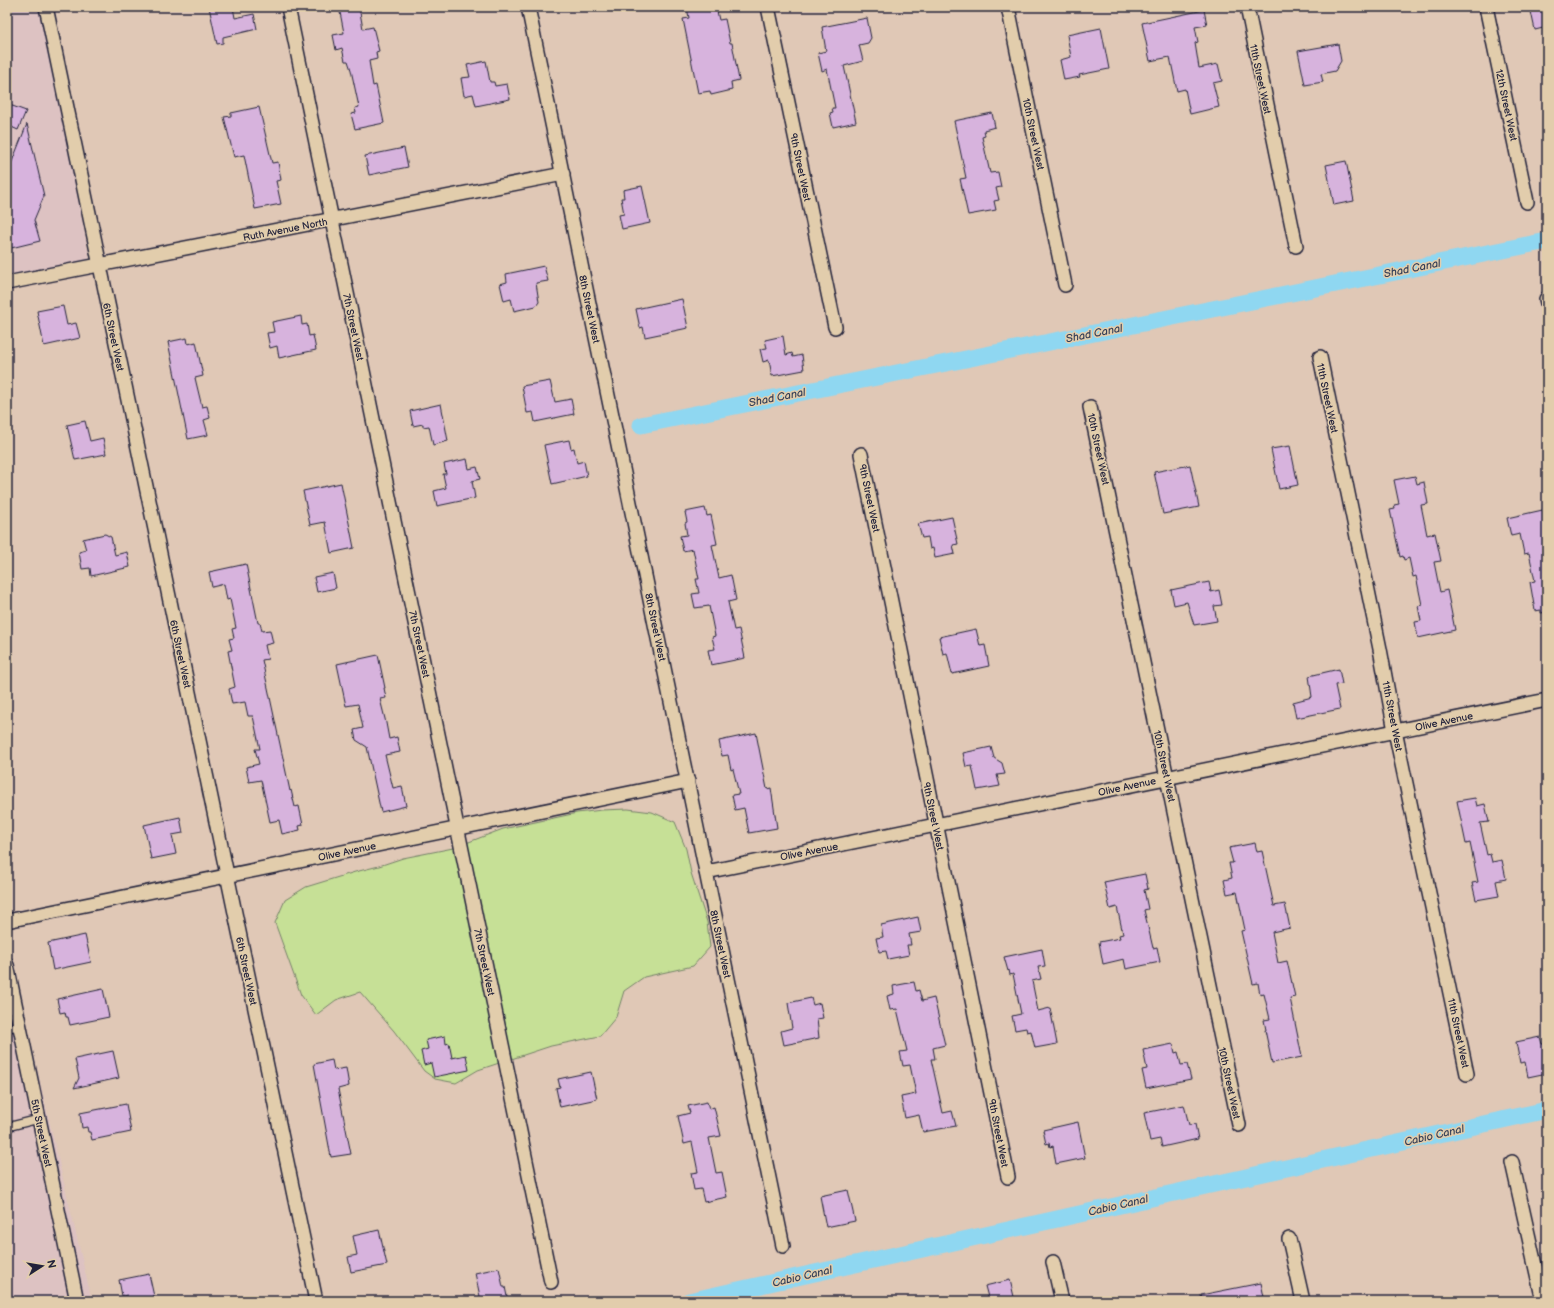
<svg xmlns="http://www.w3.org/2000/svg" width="1554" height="1308" viewBox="0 0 1554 1308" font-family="'Balsamiq Sans',sans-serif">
  <rect width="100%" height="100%" fill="#e0c8b6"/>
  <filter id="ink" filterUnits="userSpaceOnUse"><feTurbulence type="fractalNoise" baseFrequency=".025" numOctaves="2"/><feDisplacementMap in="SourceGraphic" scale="8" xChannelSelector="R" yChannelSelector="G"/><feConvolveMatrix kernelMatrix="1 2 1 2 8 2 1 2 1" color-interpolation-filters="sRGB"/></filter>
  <g filter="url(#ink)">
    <g fill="#ddc2c2">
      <path d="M7,7H40L92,271L7,291Z"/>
      <path d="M7,943L92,1301H7Z"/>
    </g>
    <path fill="#c6e096" stroke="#748168" d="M628,809L652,812L675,822L686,849L691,873L707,922L710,947L693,966L644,977L624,991L616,1017L600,1036L551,1046L478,1070L456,1083L435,1079L424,1071L394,1031L360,992L336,1000L316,1015L301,995L275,923L285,900L306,887L355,872L379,866L403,858L453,848L503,829L577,813L602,810Z"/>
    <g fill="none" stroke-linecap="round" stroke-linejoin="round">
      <g stroke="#8fd7f1" stroke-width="17">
        <path d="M641,425L1547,241"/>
        <path d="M689,1301L1547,1110"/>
      </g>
    </g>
    <g fill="#d7b3dd" stroke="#22223b">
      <path d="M209,7H233L235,18L254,14L257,29L223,37V43L217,44Z"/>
      <path d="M339,7H359L363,29L373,27L379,51L376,52L377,59L369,61L373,86L376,85L384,123L355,129L351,114L356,113L355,108L359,107L351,70L348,61H345L342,48L336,50L333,35L344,33Z"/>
      <path d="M687,7H716L719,20L725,19L730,43H732L739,80L731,82L732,90L711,95L710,91L698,93L683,19L689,18Z"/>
      <path d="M1530,7H1547V27L1535,30Z"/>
      <path d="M1204,10L1207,25L1195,27L1198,42L1195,43L1199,68L1218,64L1222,81L1213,83L1219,107L1190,114L1185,89L1177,91L1170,57L1150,61L1142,23Z"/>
      <path d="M867,18L871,38L868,43L859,45L863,61L844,66L856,122L833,127L830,113L833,112L832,108H835L827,69L822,71L818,53L826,51L822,27Z"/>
      <path d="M1101,28L1109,69L1079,75L1080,77L1064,80L1060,60L1071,57L1067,35Z"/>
      <path d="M1338,44L1341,61L1335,71L1321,74L1323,82L1305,85L1298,51Z"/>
      <path d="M486,61L490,82H494L495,86L507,84L510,99L476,106L473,94L464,96L461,78L470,77L467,65Z"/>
      <path d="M7,104L26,111L18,130L7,125Z"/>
      <path d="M259,107L272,163L278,162L281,180L276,181L281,204L255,209L244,155L234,157L224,117L231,116V113Z"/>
      <path d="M992,113L995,127L984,130L985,136L982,137L990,173L998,172L1001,187L996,188L999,200L994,201L996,210L968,215L960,179L966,178L954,121Z"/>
      <path d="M27,124L44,196L34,220L40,241L7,249V174Z"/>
      <path d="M404,148L408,167L369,175L365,156Z"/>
      <path d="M1346,161L1354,201L1334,205L1326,165Z"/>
      <path d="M642,186L650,223L622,229L619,215L624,214L621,198H624L623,190Z"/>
      <path d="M544,266L548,281L536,283L539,302L536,306L514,311L511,299L504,301L500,284L507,282L506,274Z"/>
      <path d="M682,299L688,328L645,337L643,327L640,328L636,309Z"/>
      <path d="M63,306L67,325L76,323L80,338L44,346L37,311Z"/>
      <path d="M301,316L302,325L307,324L309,336L313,335L316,350L279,358L277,346L270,348L267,333L274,332L272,322Z"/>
      <path d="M783,336L786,355L792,353L793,357L802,355L804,370L772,376L769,360L763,362L760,349L767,348L765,340Z"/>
      <path d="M187,338L188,344L196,342L203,376L195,378L202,407L207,406L210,418L204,420L208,435L188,439L168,342Z"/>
      <path d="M550,381L555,402L571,399L574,414L535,422L533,412L527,413L522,386Z"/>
      <path d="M441,404L448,441L433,445L429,426L423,427V424L413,426L410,411Z"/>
      <path d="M85,421L90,441L103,438L106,454L75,460L67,425Z"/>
      <path d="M569,440L571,449L574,448L577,463L584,461L587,476L552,484L544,445Z"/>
      <path d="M1290,446L1298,485L1279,489L1271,449Z"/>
      <path d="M467,459L469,469L477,467L480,479L472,481L475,498L437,506L434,491L446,488L443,474H446L444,464Z"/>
      <path d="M1190,465L1199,507L1163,514L1154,472Z"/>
      <path d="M1415,476L1417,484L1424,482L1428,504L1421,505L1427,535L1435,533L1441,561L1434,562L1440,592L1447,590L1455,630L1418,638L1415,622L1421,621L1418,606L1422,605L1416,576L1413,577L1409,558L1404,560L1403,556L1400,557L1390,510L1395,509L1394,505L1399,504L1394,480Z"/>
      <path d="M341,483L354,548L331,553L325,522L310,525L303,491Z"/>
      <path d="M705,508L707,516L711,515L717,544L712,545L719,578L731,575L736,600L728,602L734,630L739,629L745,658L711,665L708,650L715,649L712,637L715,636L709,606L695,608L692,594L699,593L696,579H699L693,549L683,551L680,536L687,535L685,523L687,522L685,512Z"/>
      <path d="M1547,509V612L1541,613V610L1535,611L1530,582L1535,581L1529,553L1524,554L1520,534L1511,536L1507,518Z"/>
      <path d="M952,517L958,544L953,545L955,554L935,558L933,548L930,549L928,537L922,538L918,524Z"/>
      <path d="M105,534L111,537L115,555L127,552L130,567L91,576L90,568L82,569L79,552L86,550L83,539Z"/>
      <path d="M246,564L258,623H260L262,631L270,630L273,643L265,645L268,659L262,660L290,791L291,790L295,807L299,806L303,825L299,826L300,830L282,834L279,820L270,822L261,780L249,782L246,767L259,764L255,749H260L253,716H248L245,702L232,704L229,689L235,687L228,651L232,650L229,639L234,638L232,629L236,628L230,599L227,600L224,584L212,587L209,572Z"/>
      <path d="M333,573L336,588L317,592L314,577Z"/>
      <path d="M1209,582L1211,592L1219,590L1222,605L1214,606L1217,621L1194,625L1187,602L1174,605L1171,590Z"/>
      <path d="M976,629L980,646L985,645L989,666L952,674L947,653L943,654L939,637Z"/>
      <path d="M378,655L385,688H384L386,698L380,699L386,723L389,739L397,737L400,752L385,755L393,788L402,786L406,806L381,812L367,747L356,740L354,730L363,728L358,704L346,706L337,664Z"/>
      <path d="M1339,669L1342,684L1335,685L1340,709L1296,718L1293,702L1312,697L1309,676Z"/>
      <path d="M756,733L767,789L771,788L777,828L749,833L744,808L735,810L732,795L739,794L733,769L731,770L728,755L722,756L719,741Z"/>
      <path d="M991,747L994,758L1002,763L1005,774L997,775L1000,786L977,790L972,766L966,767L963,753Z"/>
      <path d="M1475,798L1477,806L1485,804L1489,822L1480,823L1487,855L1490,854L1492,862L1502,860L1506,879L1496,881L1499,896L1476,900L1472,883L1478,882L1470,843L1466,844L1457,801Z"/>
      <path d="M180,817L183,833L172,835L176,854L151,859L144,825Z"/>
      <path d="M1255,843L1257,852L1262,851L1274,906L1285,904L1290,928L1272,932L1278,963L1287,961L1295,997L1290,998L1302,1057L1272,1063L1265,1030H1266L1264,1020L1270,1019L1264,994L1260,995L1258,983L1253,984L1241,931L1245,930L1237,892L1227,894L1224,880L1232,878L1229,863H1233L1229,848Z"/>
      <path d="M1145,874L1148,889L1144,890L1148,909L1144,910L1153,948L1157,947L1160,962L1126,969L1124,959L1103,964L1099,942L1120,938L1119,935L1123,934L1117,907L1110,909L1104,882Z"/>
      <path d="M918,917L921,932L909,934L911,945H907L909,955L888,959L886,951L879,952L876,938L883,937L881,925Z"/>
      <path d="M85,935L91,962L53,970L48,943Z"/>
      <path d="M1042,949L1045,966L1038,967L1041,979L1032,981L1038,1011L1050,1008L1057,1044L1035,1048L1031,1031L1027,1032L1026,1028L1015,1030L1012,1016L1021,1014L1013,974L1010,975L1009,970L1008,971L1004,957Z"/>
      <path d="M914,982L916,991L919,990L922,1001L934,998L945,1045L933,1048L935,1059H931L943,1113L952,1111L956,1126L923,1132L919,1115L905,1118L901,1097L916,1094L910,1065L903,1066L900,1052L907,1051L897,1009L890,1010L887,996L894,994L893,986Z"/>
      <path d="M103,989L109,1017L70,1025L68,1017H66L65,1012L60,1013L57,999Z"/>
      <path d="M811,998L813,1005L820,1003L823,1018L817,1019L819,1038L784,1045L781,1031L792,1028L788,1003Z"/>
      <path d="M445,1036L446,1044L449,1043L452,1058L466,1055L469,1070L434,1077L431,1063L424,1065L421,1051L428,1049L426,1040Z"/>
      <path d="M1540,1037L1542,1044H1547V1073L1528,1077L1525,1062L1520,1063L1516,1042Z"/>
      <path d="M1173,1044L1175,1053L1178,1052L1181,1065L1187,1064L1191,1079L1146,1088L1142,1070L1147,1069L1143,1050Z"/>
      <path d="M113,1051L119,1078L74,1088L79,1078L75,1059Z"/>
      <path d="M332,1060L334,1070L346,1068L349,1086L338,1089L351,1154L331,1157L314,1064Z"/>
      <path d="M591,1072L597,1099L560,1107L556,1088L560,1087L558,1079Z"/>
      <path d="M707,1102L709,1109L714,1107L721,1136L709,1138L716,1173L722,1172L727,1197L704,1202L701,1189L694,1190L691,1173L698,1172L692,1142L684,1144L678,1116L690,1113L688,1106Z"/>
      <path d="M126,1104L131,1132L92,1140L90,1132H88L87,1127L82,1128L80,1113Z"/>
      <path d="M1184,1105L1189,1125L1195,1124L1198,1139L1162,1147L1160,1139L1150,1141L1144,1113Z"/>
      <path d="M1078,1122L1085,1158L1056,1164L1053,1146L1050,1147L1049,1143L1046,1144L1043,1130Z"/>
      <path d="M848,1190L855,1221L826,1227L820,1196Z"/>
      <path d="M379,1230L387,1265L351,1272L348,1257L357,1255L353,1236Z"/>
      <path d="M499,1268L503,1287H505L508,1301H481L475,1273Z"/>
      <path d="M149,1274L155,1301H128L127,1295L122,1296L119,1280Z"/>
      <path d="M1010,1280L1015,1301H989L985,1286Z"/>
      <path d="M1261,1283L1264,1297L1255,1299L1256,1301H1202L1201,1295Z"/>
    </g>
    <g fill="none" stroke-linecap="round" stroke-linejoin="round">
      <g stroke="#22223b" stroke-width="10">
        <g id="service">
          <path d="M7,1028L20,1026"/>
          <path d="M7,1127L39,1119"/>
        </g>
      </g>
      <g stroke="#22223b" stroke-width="16">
        <g id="minor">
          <path d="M46,7L316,1301"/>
          <path d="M288,7L551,1282"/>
          <path d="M528,7L783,1246"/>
          <path d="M768,7L835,327"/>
          <path d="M1008,7L1065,285"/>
          <path d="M1247,7L1296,246"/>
          <path d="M1486,7L1527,202"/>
          <path d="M7,283L563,174"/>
          <path d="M1546,299L1547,303"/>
          <path d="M1320,357L1380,649L1395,731L1467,1074"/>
          <path d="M1090,407L1239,1125"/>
          <path d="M861,454L1008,1177"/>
          <path d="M706,872L1547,700"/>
          <path d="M7,921L688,781"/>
          <path d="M7,965L77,1301"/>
          <path d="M1512,1162L1543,1301"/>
          <path d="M1289,1239L1303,1301"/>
          <path d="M1053,1262L1062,1301"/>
        </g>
      </g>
      <use href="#service" stroke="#e2cdac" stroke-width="7"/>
      <use href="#minor" stroke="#e2cdac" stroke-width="13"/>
    </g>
  </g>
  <g text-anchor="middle" stroke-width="3" stroke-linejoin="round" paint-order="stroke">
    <g font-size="10" fill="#22223b" stroke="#e2cdac">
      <text transform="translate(1261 79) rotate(78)" y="4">11th Street West</text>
      <text transform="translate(1507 105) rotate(78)" y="4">12th Street West</text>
      <text transform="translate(1034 134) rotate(78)" y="4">10th Street West</text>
      <text transform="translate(801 167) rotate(78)" y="4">9th Street West</text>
      <text transform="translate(285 229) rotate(-11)" y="4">Ruth Avenue North</text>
      <text transform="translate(590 309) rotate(78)" y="4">8th Street West</text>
      <text transform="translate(354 327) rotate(78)" y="4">7th Street West</text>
      <text transform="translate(114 337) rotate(78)" y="4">6th Street West</text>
      <text transform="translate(1328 398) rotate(78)" y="4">11th Street West</text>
      <text transform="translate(1099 449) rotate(78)" y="4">10th Street West</text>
      <text transform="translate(870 498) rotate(78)" y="4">9th Street West</text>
      <text transform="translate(656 627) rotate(78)" y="4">8th Street West</text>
      <text transform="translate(420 644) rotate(78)" y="4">7th Street West</text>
      <text transform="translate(181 654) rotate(78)" y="4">6th Street West</text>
      <text transform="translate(1393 716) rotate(79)" y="4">11th Street West</text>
      <text transform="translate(1444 721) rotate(-12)" y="4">Olive Avenue</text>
      <text transform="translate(1165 766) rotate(78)" y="4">10th Street West</text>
      <text transform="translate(1127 786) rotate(-12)" y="4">Olive Avenue</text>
      <text transform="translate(934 816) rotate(78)" y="4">9th Street West</text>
      <text transform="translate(347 851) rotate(-12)" y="4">Olive Avenue</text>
      <text transform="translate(809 851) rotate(-11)" y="4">Olive Avenue</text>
      <text transform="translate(721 944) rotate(78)" y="4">8th Street West</text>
      <text transform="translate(485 962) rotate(78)" y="4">7th Street West</text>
      <text transform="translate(247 971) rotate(78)" y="4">6th Street West</text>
      <text transform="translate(1459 1033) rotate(78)" y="4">11th Street West</text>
      <text transform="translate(1230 1083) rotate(78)" y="4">10th Street West</text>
      <text transform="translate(42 1133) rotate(78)" y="4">5th Street West</text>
      <text transform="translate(999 1133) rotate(79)" y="4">9th Street West</text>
    </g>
    <g font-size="11" font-style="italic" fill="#323d56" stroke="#e2cdac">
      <text transform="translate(1412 268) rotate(-11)" y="4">Shad Canal</text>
      <text transform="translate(1094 333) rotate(-11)" y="4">Shad Canal</text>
      <text transform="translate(777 397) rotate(-11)" y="4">Shad Canal</text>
      <text transform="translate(1434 1135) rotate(-13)" y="4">Cabio Canal</text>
      <text transform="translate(1118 1205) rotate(-13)" y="4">Cabio Canal</text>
      <text transform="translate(802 1276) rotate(-13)" y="4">Cabio Canal</text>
    </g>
  </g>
  <rect width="1554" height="1308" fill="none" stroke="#e2cdac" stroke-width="24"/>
  <rect x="12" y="12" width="1530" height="1284" fill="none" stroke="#22223b" stroke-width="1.5" filter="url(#ink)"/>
  <g transform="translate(42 1266) rotate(78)" stroke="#e2cdac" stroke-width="3" paint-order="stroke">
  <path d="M0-3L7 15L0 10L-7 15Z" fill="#22223b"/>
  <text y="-6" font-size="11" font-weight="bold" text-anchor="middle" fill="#22223b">N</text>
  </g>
</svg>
